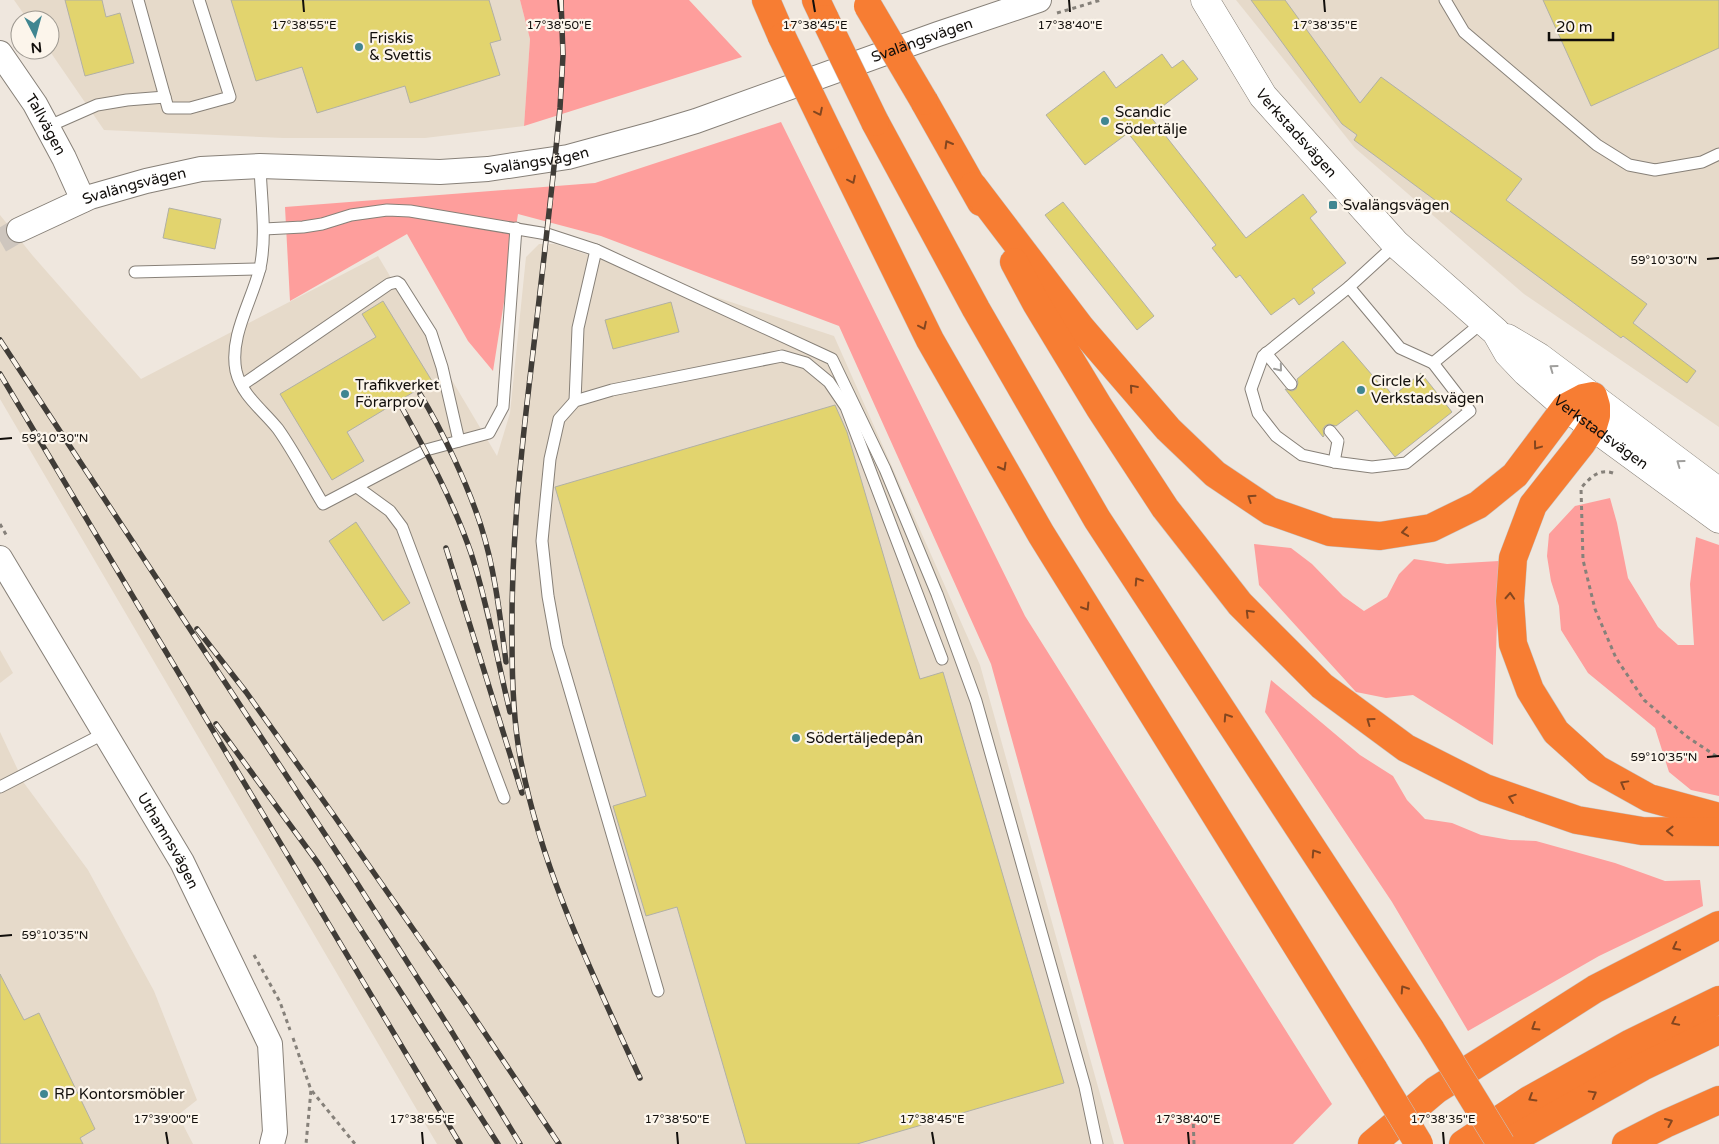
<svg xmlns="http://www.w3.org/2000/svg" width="1719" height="1144" viewBox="0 0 1719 1144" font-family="'Varela Round',sans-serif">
  <rect width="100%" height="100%" fill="#efe7de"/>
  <g fill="#e6daca">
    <path d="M14,0H520L530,39L524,126L425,138H283L104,130L49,50H50V20H28Z"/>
    <path d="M1236,0H1719V427L1524,294L1355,148Z"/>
    <path d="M0,215L33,256L141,379L378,256L497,456L510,413L526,257L539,244H555L834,336L980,665L1114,1144H437L0,399Z"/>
    <path d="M0,650L13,673L0,683Z"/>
    <path d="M0,732L24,783L88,870L154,991L197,1100L178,1115L193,1144H0Z"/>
  </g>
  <g fill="#fe9e9c">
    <path d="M520,0H689L742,57L524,126L530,39Z"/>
    <path d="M781,122L1025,616L1332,1104L1293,1144H1124L991,664L839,326L601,236L518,214L493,371L468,341L407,234L290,301L285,207L595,183Z"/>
    <path d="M1610,498L1617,523L1628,578L1658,627L1678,645H1694L1690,584L1696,537L1719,545V796L1691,790L1669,772L1655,728L1588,673L1561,630L1559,606L1551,581L1547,556L1549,534L1575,506Z"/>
    <path d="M1254,544L1291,548L1312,564L1343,596L1364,611L1387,597L1399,574L1414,559L1447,564L1499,561L1493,745L1413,695L1386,698L1356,692L1259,585Z"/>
    <path d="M1271,680L1360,755L1393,776L1407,800L1425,819L1452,823L1481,835L1510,840L1536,841L1615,863L1665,881L1700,880L1703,906L1599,956L1468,1031L1392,902L1265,712Z"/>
  </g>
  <g fill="#e2d46e" stroke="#b1b0a5">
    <path d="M65,0H102L106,17L120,13L134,63L85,76Z"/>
    <path d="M231,0H489L501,40L490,43L500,75L410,103L405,86L317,113L302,67L256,81Z"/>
    <path d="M1251,0H1285L1360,103L1381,77L1522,179L1506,200L1647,304L1633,323L1696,371L1687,383L1623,336L1621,338L1354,140L1357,135L1342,124Z"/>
    <path d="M1543,0H1719V48L1591,106Z"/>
    <path d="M1162,54L1172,68L1183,60L1198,79L1150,116L1246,238L1303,194L1317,212L1310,218L1346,263L1312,289L1315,293L1299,305L1294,298L1271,315L1240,275L1236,278L1212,248L1216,245L1128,133L1085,165L1046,115L1104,71L1116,88Z"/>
    <path d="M1063,202L1154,316L1137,330L1045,215Z"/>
    <path d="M169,208L221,219L215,249L163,238Z"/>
    <path d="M383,301L432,381L347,432L364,461L332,480L280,394L376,337L362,314Z"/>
    <path d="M671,302L679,332L613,349L605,320Z"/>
    <path d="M1343,341L1384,389L1386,387L1393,396L1421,373L1452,412L1395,457L1357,410L1336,426L1329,424L1325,426L1323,429L1324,436L1323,437L1285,389L1292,391L1296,389L1298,383L1297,379Z"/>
    <path d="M835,405L847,432L920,679L943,672L1064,1083L857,1144H746L677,907L646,916L613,806L646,796L555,487Z"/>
    <path d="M356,522L410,603L383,621L329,541Z"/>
    <path d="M0,974L24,1020L39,1013L95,1129L80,1138L83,1144H0Z"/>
  </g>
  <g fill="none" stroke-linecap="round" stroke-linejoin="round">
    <path stroke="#cec6be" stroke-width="24" stroke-dasharray="24 12" stroke-linecap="butt" d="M0,241L19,230"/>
    <g stroke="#878078" stroke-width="13">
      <g id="lane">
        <path d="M138,0L168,108H190L230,97L199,0"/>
        <path d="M1445,0L1464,32L1597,145L1629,165L1655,170L1702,162L1719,154"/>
        <path d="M47,127L97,105L127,100L165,97"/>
        <path d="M260,166C261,200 267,235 260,268C252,301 229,336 236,371C242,396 263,410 278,429C295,453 308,479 323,504L426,450L489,433L503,407L516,228"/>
        <path d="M264,229L303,227L322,224L351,215L387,210L410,211L547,234L596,250L832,359L885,469L937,594L976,701L1085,1087L1097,1144"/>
        <path d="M1396,244L1349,287L1400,348L1433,363L1484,321"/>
        <path d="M135,272L260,269"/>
        <path d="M1349,287L1263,356L1251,389L1258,413L1276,436L1302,455L1334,462L1372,467L1406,463L1470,411L1433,363"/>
        <path d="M1266,353L1291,384"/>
        <path d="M242,385L389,284L397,282L400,284L431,333L442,367L459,441"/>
        <path d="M575,401L578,328L596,250"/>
        <path d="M1330,431L1338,441L1334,462"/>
        <path d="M357,487L390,511L402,527L504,798"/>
        <path d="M0,787L105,733"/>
        <path d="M658,991L557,646L548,596L542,541L550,459L559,419L575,401L612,390L782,356L806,363L829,382L846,407L942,659"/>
      </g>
    </g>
    <g stroke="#878078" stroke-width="26">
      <g id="street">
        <path id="s1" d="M0,53L35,104L64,158L83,200"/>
        <path id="s2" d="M19,230L90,197L146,181L201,169L260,166L440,172L488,169L568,157L656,133L696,121L938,34L1039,0"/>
        <path id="s3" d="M0,558L182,862L270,1044L275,1132L272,1144"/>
      </g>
    </g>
    <g stroke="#878078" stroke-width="29">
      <g id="secondary">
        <path id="s4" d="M1205,0L1263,96L1396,244L1496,332L1508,353L1526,372L1566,407L1719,519"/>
        <path d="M1507,338L1539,357L1719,492"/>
      </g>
    </g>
    <g stroke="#c6c5c4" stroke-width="29">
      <g id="highway">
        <path d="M766,0L782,37"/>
        <path d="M816,0L825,19"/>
        <path d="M924,101L981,202"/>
        <path d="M875,122L976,309L1097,519L1431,1030"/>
        <path d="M830,136L930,340L1041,534L1374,1070"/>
        <path d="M973,186L1081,328L1168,429L1215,474L1270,511L1330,532L1380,536L1431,528L1478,505L1515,475L1566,407L1583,398L1593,396L1596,406V416L1593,426L1582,443L1533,505L1513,558L1510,601L1513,644L1530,690L1556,732L1597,769L1649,798L1719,817"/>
        <path d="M1014,262L1036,303L1099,407L1165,508L1240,604L1322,686L1406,748L1485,788L1577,820L1642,831L1719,832"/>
        <path d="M1372,1144L1436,1090L1595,989L1719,925"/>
        <path d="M1463,1144L1529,1100L1631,1043L1719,1000"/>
        <path d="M1505,1144L1642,1067L1719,1030"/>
        <path d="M1626,1144L1665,1124L1719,1100"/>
      </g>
    </g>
    <g stroke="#86817a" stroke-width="3" stroke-dasharray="4 4" stroke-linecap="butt">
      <path d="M1057,13L1101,0"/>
      <path d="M1613,473C1599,468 1590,478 1581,488L1583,560L1595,609L1616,658L1644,700L1686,736L1719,758"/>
      <path d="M0,524L8,538"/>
      <path d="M254,955L280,1002L290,1030"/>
      <path d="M293,1038L311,1090L306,1144"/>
      <path d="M312,1091L355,1144"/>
      <path d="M1193,1116L1194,1144"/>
    </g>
    <use href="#lane" stroke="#fff" stroke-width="11"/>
    <use href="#street" stroke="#fff" stroke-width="24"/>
    <use href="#secondary" stroke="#fff" stroke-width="28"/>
    <use href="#highway" stroke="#f77d33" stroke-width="28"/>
    <g stroke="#403c37" stroke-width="5.5">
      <g id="rail">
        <path d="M561,0L563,55L560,108C551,201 540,293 529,386C519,471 511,555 512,641C512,679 513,718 520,756C541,870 592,973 640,1078"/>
        <path d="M0,340L355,880L450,1029L520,1144"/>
        <path d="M0,374L460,1144"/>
        <path d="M420,394C443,432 467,483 481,526C495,570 500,616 506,662"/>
        <path d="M401,406C427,453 453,501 471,553C488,605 497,659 510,712"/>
        <path d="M446,548L522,793"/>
        <path d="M197,629L246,692L335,817L466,1005L559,1144"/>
        <path d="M216,724L318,863L498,1144"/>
      </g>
    </g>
    <use href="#rail" stroke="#fcf5eb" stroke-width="4" stroke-dasharray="11" stroke-linecap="butt"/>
    <g stroke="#c6c5c4" stroke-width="29" stroke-linecap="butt">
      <g id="highway-bridge">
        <path d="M868,6L924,101"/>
        <path d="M825,19L875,122"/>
        <path d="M782,37L830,136"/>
        <path d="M1431,1030L1501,1144"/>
        <path d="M1374,1070L1419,1144"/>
      </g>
    </g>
    <use href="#highway-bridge" stroke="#f77d33" stroke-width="28"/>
  </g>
  <defs><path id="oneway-chevron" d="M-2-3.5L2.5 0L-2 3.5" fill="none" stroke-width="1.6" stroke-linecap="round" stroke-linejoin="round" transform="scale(1.25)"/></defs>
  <g stroke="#84461f">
    <use href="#oneway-chevron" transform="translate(819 112) rotate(64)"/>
    <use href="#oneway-chevron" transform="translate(948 144) rotate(-120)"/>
    <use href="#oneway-chevron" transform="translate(852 180) rotate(64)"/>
    <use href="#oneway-chevron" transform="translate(923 326) rotate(64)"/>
    <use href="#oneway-chevron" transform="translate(1133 388) rotate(-131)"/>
    <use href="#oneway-chevron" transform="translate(1537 446) rotate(127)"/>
    <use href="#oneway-chevron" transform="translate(1003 467) rotate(60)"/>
    <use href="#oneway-chevron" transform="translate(1251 498) rotate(-146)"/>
    <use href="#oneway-chevron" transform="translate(1405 532) rotate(172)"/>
    <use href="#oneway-chevron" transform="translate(1138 581) rotate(-123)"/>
    <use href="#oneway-chevron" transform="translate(1510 596) rotate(-87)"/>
    <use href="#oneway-chevron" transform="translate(1086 607) rotate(58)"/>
    <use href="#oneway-chevron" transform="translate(1249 613) rotate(-135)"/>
    <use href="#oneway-chevron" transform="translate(1227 717) rotate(-123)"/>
    <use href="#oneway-chevron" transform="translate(1370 721) rotate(-144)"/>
    <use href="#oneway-chevron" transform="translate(1624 784) rotate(-151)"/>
    <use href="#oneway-chevron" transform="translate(1512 798) rotate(-161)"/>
    <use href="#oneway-chevron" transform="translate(1670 831) rotate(-179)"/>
    <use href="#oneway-chevron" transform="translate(1315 853) rotate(-123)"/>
    <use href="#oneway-chevron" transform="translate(1676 947) rotate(153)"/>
    <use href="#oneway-chevron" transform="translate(1404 989) rotate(-123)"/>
    <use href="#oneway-chevron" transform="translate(1675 1022) rotate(154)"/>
    <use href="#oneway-chevron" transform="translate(1535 1027) rotate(148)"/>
    <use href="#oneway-chevron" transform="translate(1593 1094) rotate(-29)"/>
    <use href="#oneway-chevron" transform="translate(1532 1098) rotate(149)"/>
    <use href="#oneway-chevron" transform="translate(1669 1122) rotate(-24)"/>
  </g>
  <g stroke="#a09f9d">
    <use href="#oneway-chevron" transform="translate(1279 368) rotate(51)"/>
    <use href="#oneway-chevron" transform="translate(1553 368) rotate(-144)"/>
    <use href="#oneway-chevron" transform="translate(1680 463) rotate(-144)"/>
  </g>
  <path fill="none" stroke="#110e0b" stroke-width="2" d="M303,0L304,12M558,0L559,12M813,0L815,12M1069,0L1070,12M1324,0L1325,12M1707,259L1719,258M0,439L12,438M1707,757L1719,756M0,936L12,935M166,1132L168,1144M422,1132L423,1144M677,1132L678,1144M932,1132L934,1144M1188,1132L1189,1144M1443,1132L1444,1144"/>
  <g fill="#408691" stroke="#fcf5eb" stroke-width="2">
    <circle cx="359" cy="47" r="5"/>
    <circle cx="1105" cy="121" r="5"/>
    <rect x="1328" y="200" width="10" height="10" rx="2.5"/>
    <circle cx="1361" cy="390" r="5"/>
    <circle cx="345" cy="394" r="5"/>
    <circle cx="796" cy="738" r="5"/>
    <circle cx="44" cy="1094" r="5"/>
  </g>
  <g text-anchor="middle" stroke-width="4.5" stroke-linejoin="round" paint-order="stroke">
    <g font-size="15" fill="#110e0b" stroke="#fcf5eb" text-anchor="start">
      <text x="369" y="43">Friskis<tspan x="369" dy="17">&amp; Svettis</tspan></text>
      <text x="1115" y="117">Scandic<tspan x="1115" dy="17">Södertälje</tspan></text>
      <text x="1343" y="210">Svalängsvägen</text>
      <text x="1371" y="386">Circle K<tspan x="1371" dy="17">Verkstadsvägen</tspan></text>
      <text x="355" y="390">Trafikverket<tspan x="355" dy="17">Förarprov</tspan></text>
      <text x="806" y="743">Södertäljedepån</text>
      <text x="54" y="1099">RP Kontorsmöbler</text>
    </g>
    <g font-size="15" fill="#110e0b" stroke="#fcf5eb">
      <text dy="5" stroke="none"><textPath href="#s2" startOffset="934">Svalängsvägen</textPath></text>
      <text dy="5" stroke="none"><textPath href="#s1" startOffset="85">Tallvägen</textPath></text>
      <text dy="5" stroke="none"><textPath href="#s4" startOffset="162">Verkstadsvägen</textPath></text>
      <text dy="5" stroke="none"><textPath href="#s2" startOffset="529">Svalängsvägen</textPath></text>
      <text dy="5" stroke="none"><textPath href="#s2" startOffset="124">Svalängsvägen</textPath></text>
      <text dy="5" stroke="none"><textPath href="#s4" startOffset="591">Verkstadsvägen</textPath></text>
      <text dy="5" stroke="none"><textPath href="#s3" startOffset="329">Uthamnsvägen</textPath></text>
    </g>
  </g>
  <g font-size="12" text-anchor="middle" fill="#110e0b" stroke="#fcf5eb" stroke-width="4.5" stroke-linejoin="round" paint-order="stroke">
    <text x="304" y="29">17°38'55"E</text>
    <text x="559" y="29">17°38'50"E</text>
    <text x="815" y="29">17°38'45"E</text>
    <text x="1070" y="29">17°38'40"E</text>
    <text x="1325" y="29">17°38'35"E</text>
    <text x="1664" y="264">59°10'30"N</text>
    <text x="55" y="442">59°10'30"N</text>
    <text x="1664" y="761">59°10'35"N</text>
    <text x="55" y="939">59°10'35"N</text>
    <text x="166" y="1123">17°39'00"E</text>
    <text x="422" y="1123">17°38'55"E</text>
    <text x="677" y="1123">17°38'50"E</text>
    <text x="932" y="1123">17°38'45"E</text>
    <text x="1188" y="1123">17°38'40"E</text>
    <text x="1443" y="1123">17°38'35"E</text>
  </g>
  <g transform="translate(35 35) rotate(174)"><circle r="24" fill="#fcf5eb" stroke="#9e9991"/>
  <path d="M0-4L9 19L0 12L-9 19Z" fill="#408691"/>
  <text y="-8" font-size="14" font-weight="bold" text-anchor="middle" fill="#110e0b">N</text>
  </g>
  <path d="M1549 32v8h64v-8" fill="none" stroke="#110e0b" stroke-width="2.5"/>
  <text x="1556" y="32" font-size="15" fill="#110e0b" stroke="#fcf5eb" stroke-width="4" paint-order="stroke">20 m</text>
</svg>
